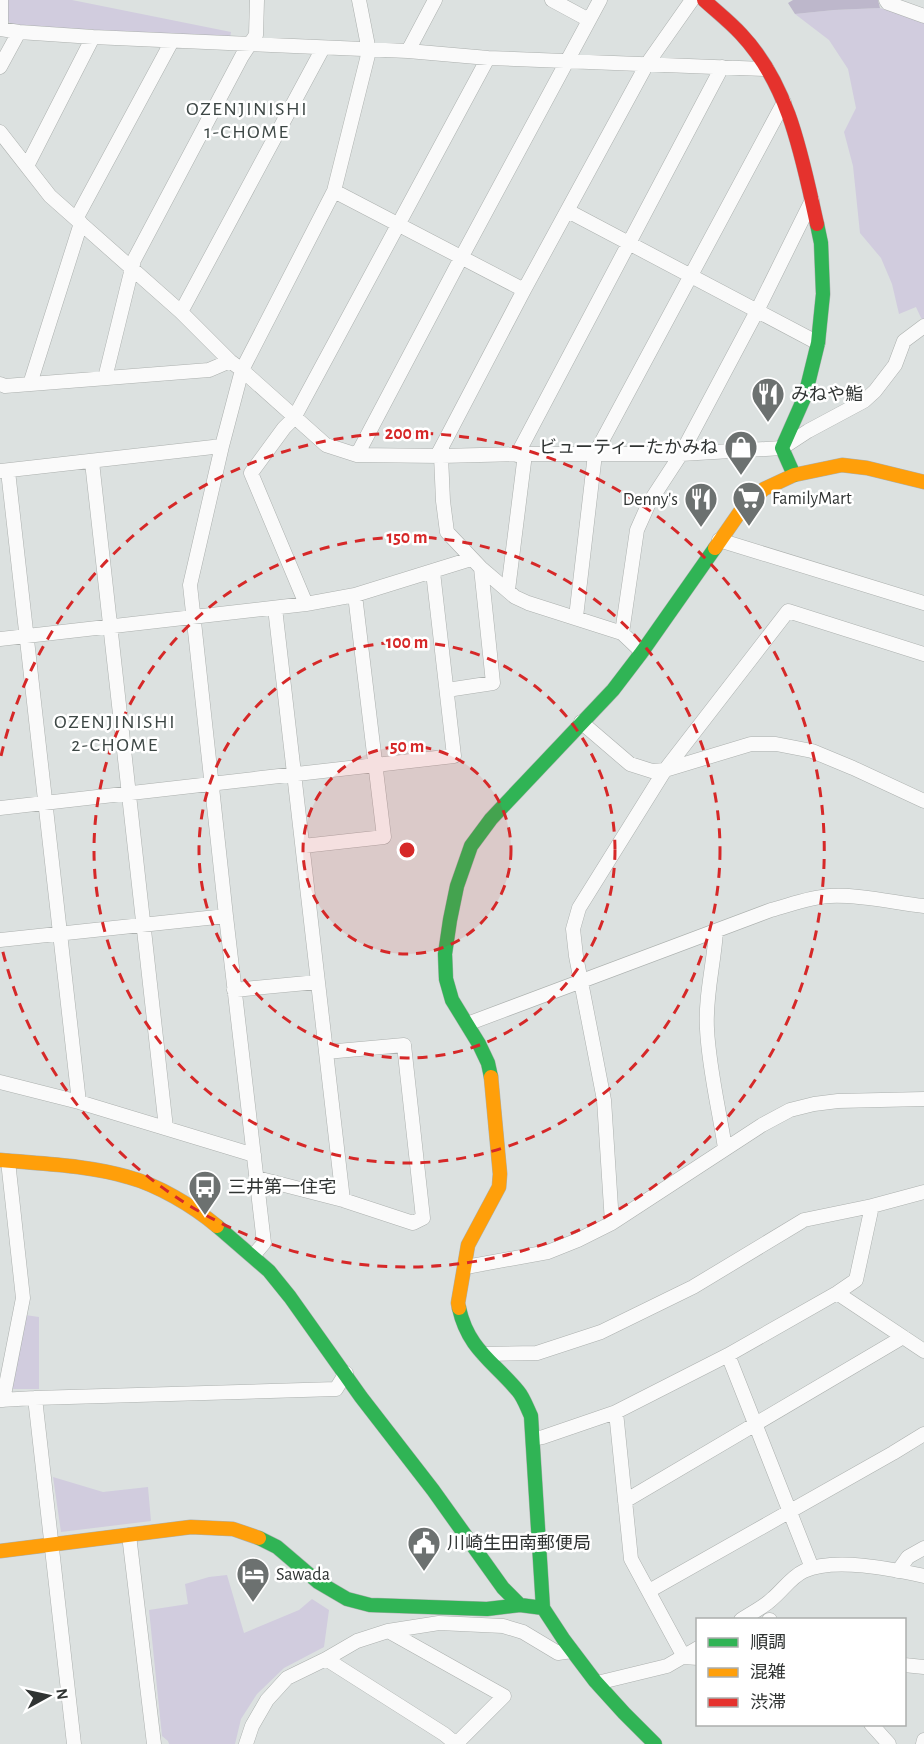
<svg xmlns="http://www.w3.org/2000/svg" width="924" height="1744" viewBox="0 0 924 1744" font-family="'Alegreya Sans','Noto Sans JP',sans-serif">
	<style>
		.green { fill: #d1ccde }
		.forest { fill: #bdb7cb }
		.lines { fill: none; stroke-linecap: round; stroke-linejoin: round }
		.street-casing { stroke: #acb0ae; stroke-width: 15 }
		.fast-casing { stroke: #acb0ae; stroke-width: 15 }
		.slow-casing { stroke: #acb0ae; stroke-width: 15 }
		.jam-casing { stroke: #acb0ae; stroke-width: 15 }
		.street { stroke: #fafafa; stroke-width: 14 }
		.fast { stroke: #30b455; stroke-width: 14 }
		.slow { stroke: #ff9f0a; stroke-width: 14 }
		.jam { stroke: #e5322d; stroke-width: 14 }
		.ring { fill: none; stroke: #d62828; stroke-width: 3; stroke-dasharray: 10 8 }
		.labels { text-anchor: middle; stroke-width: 5; stroke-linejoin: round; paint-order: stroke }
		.poi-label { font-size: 18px; fill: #303433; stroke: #fff; text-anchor: start }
		.neighbourhood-label { font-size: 20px; letter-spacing: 1.5px; fill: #3d4745; stroke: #fff }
		.centre { fill: #d62828; stroke: #fff; stroke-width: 3 }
		.ring-label { font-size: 18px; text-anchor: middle; font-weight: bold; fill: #d62828; stroke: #fff; stroke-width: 5; stroke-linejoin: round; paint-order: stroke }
	</style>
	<rect width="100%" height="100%" fill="#dce1e0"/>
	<path class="green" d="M7 0H72L231 32 230 38 11 25 6 17Z
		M880 8 924 22V318L922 320 916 307 899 314 892 284 881 258 860 233 853 166 844 132 856 108 848 69 829 40 795 14 834 10Z
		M25 1315 39 1317V1389H12Z
		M53 1477 103 1492 148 1487 151 1521 61 1532Z
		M227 1575 244 1633 299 1610 312 1599 329 1610 324 1647 284 1668 257 1694 241 1719 235 1744H169L168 1741 162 1736 149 1610 188 1604 185 1584 209 1577Z"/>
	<path class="forest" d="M793 0H878L880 8 834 10 795 14 788 3Z"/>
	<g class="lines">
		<defs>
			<path id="street" d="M552 0 589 20
				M886 0 888 3 924 16
				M0 29 19 32 93 37 408 51 488 58 767 69
				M1 29V0
				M408 51 435 0
				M0 67 19 32
				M0 132 50 196 181 312 230 361 242 370 326 445 357 455 441 456 525 454H681L782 448 808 431 864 401 875 391 895 365 904 341 924 326
				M27 166 93 37
				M334 191 524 290
				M568 211 818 343
				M76 219 172 41
				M181 312 323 48
				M105 378 134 260 242 56 256 35 257 0
				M0 384 5 386 209 370 230 361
				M30 384 81 223
				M357 455 461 258 600 0
				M517 455 722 67
				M437 456 524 290 647 64 692 0
				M441 456 443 501 447 532 481 568 515 597 528 603 622 633 642 652
				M92 462 166 1128
				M1 471 222 446
				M8 471 79 1102
				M719 540 924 603
				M508 590 525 454
				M306 604 251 473 284 428 294 418 488 58
				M275 608 343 1200
				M576 617 595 454 784 102
				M622 633 637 530 649 503 681 454 757 311 812 200
				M0 639 306 604 355 595 471 559
				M447 690 493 683 481 568
				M581 722 630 764 652 771 665 770 751 744H776L812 751 853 768 924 801
				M0 808 454 756 433 572
				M303 846 384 837 355 595
				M716 931C714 964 705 996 707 1029 709 1069 719 1109 725 1148
				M0 940 226 916
				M234 990 317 982
				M467 1024 771 910C790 905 810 897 830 896 858 894 896 903 924 906
				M0 1082 79 1102 254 1155
				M257 1178 343 1200 413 1223 423 1218 404 1045 326 1052
				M612 1223 604 1100 576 956 573 929 579 908 665 770 788 611 924 654
				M253 1256 264 1243 226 916 190 585 222 446 242 370 334 191 369 51 359 0
				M466 1267 548 1252 578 1240 612 1223 762 1125 790 1110 814 1104 838 1101 924 1099
				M837 1293 924 1351
				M483 1354 537 1353 601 1332 693 1287 804 1220 872 1206 924 1192
				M728 1355 812 1568
				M35 1398 74 1744
				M0 1400 35 1398 336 1389 346 1373
				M3 1400 23 1298 8 1161
				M616 1412 631 1559 684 1657 698 1658
				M533 1439 543 1437 616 1412 728 1355 837 1293 856 1280 872 1206
				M625 1501 903 1337
				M129 1535 154 1744
				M898 1571 908 1557 924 1548
				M649 1591 893 1453 924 1434
				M741 1620C751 1613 764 1607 772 1599 783 1590 791 1577 804 1571 834 1557 892 1569 924 1576
				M769 1620H770
				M326 1659 444 1734 456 1744 504 1696 388 1631
				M904 1665 924 1667
				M597 1683 667 1666 698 1648
				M871 1724 889 1744
				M246 1744 252 1726 267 1700 287 1678 326 1659 357 1641 388 1631 439 1623 503 1626 523 1632 558 1653 572 1651
				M923 1744 924 1740"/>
			<path id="fast" d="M794 475 782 448 805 396 818 343 823 294 821 243 817 224
				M491 1077 488 1063 479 1044 452 1000 446 979 445 954 450 920 457 886 471 846 491 819 613 690 642 652 715 548
				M217 1226 269 1271 290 1297 361 1397 433 1490 503 1588 520 1605 543 1608
				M459 1308C468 1349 493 1361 518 1391 524 1398 527 1408 531 1416L543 1608 564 1640 595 1681 624 1713 655 1744
				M259 1538 277 1547 318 1582 347 1599 370 1605 487 1609 520 1605"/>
			<path id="slow" d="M715 548 742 509 764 489 794 475 842 465 867 468 924 482
				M0 1160C43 1164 87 1165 128 1177 158 1185 193 1206 217 1226
				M459 1308 458 1303 468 1245 499 1187 500 1174 491 1077
				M0 1551 191 1527 233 1529 259 1538"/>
			<path id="jam" d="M704 0C716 11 730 22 741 34 790 86 802 158 817 224"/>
		</defs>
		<use href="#street" class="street-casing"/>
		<use href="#fast" class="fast-casing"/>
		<use href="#slow" class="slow-casing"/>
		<use href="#jam" class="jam-casing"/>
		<use href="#street" class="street"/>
		<use href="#fast" class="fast"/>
		<use href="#slow" class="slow"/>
		<use href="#jam" class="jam"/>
	</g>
	<circle cx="407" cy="850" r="104" fill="#d62828" fill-opacity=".12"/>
	<g class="ring">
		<circle cx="407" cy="850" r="104"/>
		<circle cx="407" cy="850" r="208"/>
		<circle cx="407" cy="850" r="313"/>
		<path d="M1 756A417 417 0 1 1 1 944"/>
	</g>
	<defs>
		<symbol id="restaurant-pin" viewBox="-11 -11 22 30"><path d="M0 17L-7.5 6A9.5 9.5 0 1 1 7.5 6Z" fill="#6c7170" stroke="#fff"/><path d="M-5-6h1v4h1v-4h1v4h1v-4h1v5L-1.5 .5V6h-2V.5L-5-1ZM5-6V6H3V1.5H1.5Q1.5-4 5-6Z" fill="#fff"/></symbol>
		<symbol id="shop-pin" viewBox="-11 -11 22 30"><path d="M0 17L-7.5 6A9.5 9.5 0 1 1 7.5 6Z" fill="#6c7170" stroke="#fff"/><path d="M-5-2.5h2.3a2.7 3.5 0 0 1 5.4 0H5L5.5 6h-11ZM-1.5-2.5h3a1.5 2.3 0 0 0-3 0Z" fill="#fff"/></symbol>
		<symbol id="supermarket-pin" viewBox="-11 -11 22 30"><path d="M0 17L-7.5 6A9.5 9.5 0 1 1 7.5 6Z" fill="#6c7170" stroke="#fff"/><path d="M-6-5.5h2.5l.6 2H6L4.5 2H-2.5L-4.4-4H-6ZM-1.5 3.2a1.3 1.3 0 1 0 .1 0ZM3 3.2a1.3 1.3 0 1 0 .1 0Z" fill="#fff"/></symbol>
		<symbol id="bus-pin" viewBox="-11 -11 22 30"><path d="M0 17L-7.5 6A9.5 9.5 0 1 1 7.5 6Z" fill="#6c7170" stroke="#fff"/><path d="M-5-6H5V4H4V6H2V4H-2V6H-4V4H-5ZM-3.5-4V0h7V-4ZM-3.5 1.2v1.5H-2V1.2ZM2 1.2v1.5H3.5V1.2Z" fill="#fff"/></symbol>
		<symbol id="civic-pin" viewBox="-11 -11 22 30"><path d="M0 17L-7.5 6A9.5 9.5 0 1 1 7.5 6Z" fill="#6c7170" stroke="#fff"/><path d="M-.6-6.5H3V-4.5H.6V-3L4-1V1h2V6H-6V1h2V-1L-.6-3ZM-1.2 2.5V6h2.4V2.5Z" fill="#fff"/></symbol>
		<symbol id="hotel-pin" viewBox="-11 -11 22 30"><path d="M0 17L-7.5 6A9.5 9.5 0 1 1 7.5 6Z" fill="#6c7170" stroke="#fff"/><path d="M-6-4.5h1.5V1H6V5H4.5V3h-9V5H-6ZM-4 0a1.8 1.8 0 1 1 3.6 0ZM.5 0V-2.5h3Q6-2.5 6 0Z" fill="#fff"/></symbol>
	</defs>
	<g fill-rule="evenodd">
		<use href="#restaurant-pin" x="749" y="375" width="38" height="52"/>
		<use href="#shop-pin" x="722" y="428" width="38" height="52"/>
		<use href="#supermarket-pin" x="730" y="479" width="38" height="52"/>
		<use href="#restaurant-pin" x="682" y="480" width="38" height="52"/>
		<use href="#bus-pin" x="186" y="1168" width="38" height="52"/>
		<use href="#civic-pin" x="405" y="1524" width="38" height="52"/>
		<use href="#hotel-pin" x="234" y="1555" width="38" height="52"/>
	</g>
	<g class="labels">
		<g class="poi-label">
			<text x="791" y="400">みねや鮨</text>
			<text x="718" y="453" text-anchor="end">ビューティーたかみね</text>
			<text x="772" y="504">FamilyMart</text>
			<text x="678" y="505" text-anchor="end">Denny's</text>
			<text x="228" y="1193">三井第一住宅</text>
			<text x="447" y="1549">川崎生田南郵便局</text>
			<text x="276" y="1580">Sawada</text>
		</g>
		<g class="neighbourhood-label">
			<text x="247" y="115">OZENJINISHI<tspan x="247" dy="23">1-CHOME</tspan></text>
			<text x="115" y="728">OZENJINISHI<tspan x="115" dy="23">2-CHOME</tspan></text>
		</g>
	</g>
	<circle cx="407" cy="850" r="9" class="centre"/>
	<g class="ring-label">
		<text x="407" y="439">200 m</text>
		<text x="407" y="543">150 m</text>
		<text x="407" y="648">100 m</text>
		<text x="407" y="752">50 m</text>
	</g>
	<rect x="696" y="1618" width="210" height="108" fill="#ffffff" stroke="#acaead" stroke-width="1.5"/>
	<rect x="708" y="1638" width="30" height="9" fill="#30b455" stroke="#acaead" stroke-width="1.5"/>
	<text x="750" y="1648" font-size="18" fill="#303433">順調</text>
	<rect x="708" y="1668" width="30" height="9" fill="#ff9f0a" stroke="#acaead" stroke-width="1.5"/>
	<text x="750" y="1678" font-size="18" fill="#303433">混雑</text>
	<rect x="708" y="1698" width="30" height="9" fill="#e5322d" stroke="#acaead" stroke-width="1.5"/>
	<text x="750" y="1708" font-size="18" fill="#303433">渋滞</text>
	<g transform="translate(48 1696) rotate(82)" stroke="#ffffff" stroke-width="4.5" paint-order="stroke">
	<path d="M0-4.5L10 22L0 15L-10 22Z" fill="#303433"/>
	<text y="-9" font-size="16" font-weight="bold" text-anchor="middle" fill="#303433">N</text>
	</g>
</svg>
